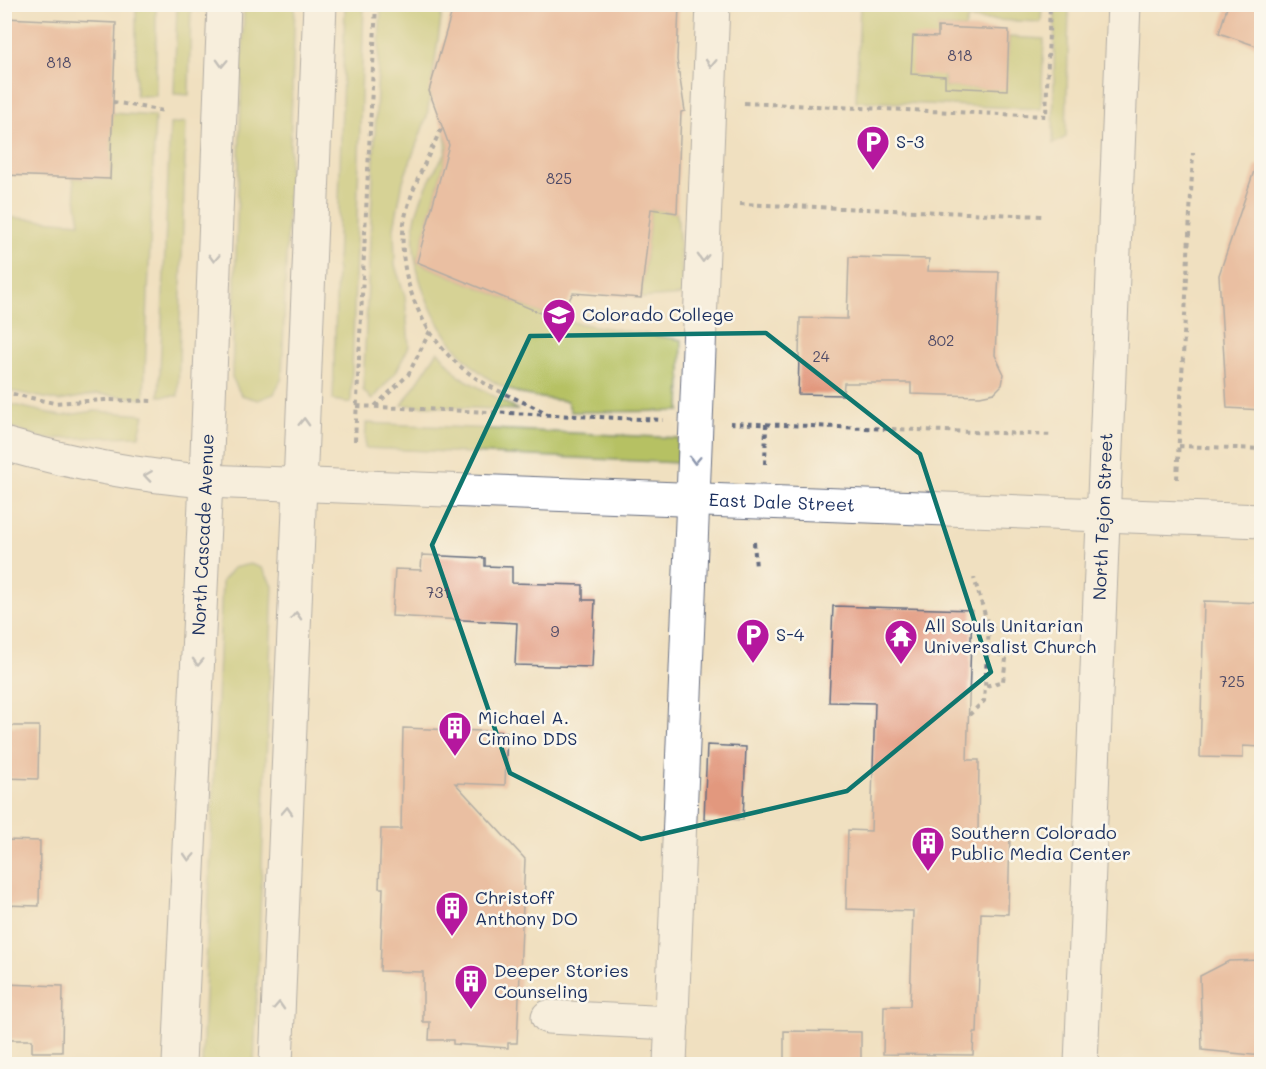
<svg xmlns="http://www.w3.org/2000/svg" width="1266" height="1069" viewBox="0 0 1266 1069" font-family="Mali,sans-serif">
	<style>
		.green { fill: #b6c163; stroke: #687860; stroke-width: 1.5 }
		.building { fill: #e2987e }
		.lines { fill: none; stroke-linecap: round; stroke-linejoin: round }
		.minor-casing { stroke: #666d80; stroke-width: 35 }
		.major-casing { stroke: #666d80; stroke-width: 35 }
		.path { stroke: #666d80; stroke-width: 4; stroke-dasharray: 4.5 4.5; stroke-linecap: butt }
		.minor { stroke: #fff; stroke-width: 33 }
		.major { stroke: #fff; stroke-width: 33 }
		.oneway { stroke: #8d97ae }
		.marked { fill: none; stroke: #0f766e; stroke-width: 4.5; stroke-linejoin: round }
		.labels { text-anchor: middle; stroke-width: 5; stroke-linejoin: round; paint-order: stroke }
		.number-label { font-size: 15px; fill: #4d4966 }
		.poi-label { font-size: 18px; fill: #1b2f5e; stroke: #fbf7ec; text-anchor: start }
		.street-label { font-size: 18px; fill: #1b2f5e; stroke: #fbf7ec }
	</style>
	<rect width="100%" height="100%" fill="#fbf7ec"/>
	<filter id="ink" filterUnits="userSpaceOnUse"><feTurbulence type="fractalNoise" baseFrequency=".0167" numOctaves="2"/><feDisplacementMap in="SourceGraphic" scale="12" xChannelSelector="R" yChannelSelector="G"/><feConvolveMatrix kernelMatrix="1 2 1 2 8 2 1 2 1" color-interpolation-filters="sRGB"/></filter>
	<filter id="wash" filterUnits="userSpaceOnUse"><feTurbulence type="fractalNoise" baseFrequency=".008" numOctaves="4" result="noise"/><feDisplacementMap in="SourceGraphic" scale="24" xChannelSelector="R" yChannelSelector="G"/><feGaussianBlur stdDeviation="1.35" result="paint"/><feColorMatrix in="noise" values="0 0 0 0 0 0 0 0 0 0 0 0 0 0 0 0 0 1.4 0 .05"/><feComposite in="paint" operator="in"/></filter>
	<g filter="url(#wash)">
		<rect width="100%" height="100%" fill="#f0e0c0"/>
		<path class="green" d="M345 4 364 5 351 403 333 400Z
			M136 5H156V96H136Z
			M177 5H191L189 95 174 94Z
			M244 5H295L282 378 274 394 258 400 241 395 232 377Z
			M381 5H443L427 116 403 181 394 228 395 265 405 296 409 346 396 372 372 400 363 390Z
			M860 5H1042L1041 22 968 19 965 28 938 27 945 87 1006 89 1009 37 1044 39 1041 109 856 101Z
			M1055 5H1069L1066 137 1053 144Z
			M112 113 155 116 144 399 98 394 59 401 5 390 4 217 80 223 73 178 110 179Z
			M186 122 178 396H159L170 124Z
			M444 131 449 145 417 262 558 320 682 340 680 411 571 412 567 401C545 399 521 396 501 386 448 359 405 280 415 220 418 203 427 185 435 170 438 164 445 156 446 150 447 144 445 137 444 131Z
			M651 209 677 213 684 295 641 298Z
			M438 351 459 376 518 410 402 405Z
			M5 403 61 416 95 411 144 415 139 436 45 439 5 425Z
			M366 423 678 438V463L365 448Z
			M250 564 262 568 273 586 254 1064H202L222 581 233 568Z"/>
		<g id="blocks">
			<path class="building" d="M454 4H679L677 60 685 111 681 112 677 213 651 209 641 298 573 293 558 320 417 262 449 145 429 91Z
				M1228 4H1262V48L1219 33Z
				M4 18 116 23 110 179 4 175Z
				M938 27 1009 30 1007 90 945 87V76L911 74 913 36 938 37Z
				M1256 165 1262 166V410L1227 408 1219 275Z
				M849 257 929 259 928 271 999 272 995 355 1004 374 1002 385 994 393 980 396 911 394V383H844L843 395 798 394 800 318 847 319Z
				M422 555 485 558V566L512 567V583L583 585V600H595L592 667 515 665 517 623 392 616 395 569 421 570Z
				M1204 601 1262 603V747L1243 746V758L1200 757Z
				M833 606 972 610 967 760H979L978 834 1010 835 1008 914 981 913 977 1033H974L973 1055 883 1054 884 1006H910L913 911 846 909 848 830 871 831 875 703 829 702Z
				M4 726H39L38 779 4 778Z
				M403 728 507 732 505 785 455 783 525 859 517 1043H508V1048L453 1044V1040H429L430 1022H423V972L380 971 383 888H379L381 829H401Z
				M707 745 746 747 743 820 704 819Z
				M4 840 40 841 39 906 4 905Z
				M1262 960V1056L1202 1050 1200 976 1229 961Z
				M4 984 63 986 62 1052H32V1040H4Z
				M784 1031 861 1032V1065H784Z"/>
		</g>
	</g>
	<g filter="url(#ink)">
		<use href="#blocks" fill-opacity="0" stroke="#666d80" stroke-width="1.5"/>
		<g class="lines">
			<defs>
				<g id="minor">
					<path id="s1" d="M4 444C71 463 137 476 206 481L1262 521"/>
					<path d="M548 1017 672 1023"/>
					<path d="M670 1064 713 4"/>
					<path id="s2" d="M1081 1064 1124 4"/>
				</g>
				<g id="major">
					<path id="s3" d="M179 1064 206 481 224 4"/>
					<path d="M276 1064 320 4"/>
				</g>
			</defs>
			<use href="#minor" class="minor-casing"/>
			<use href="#major" class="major-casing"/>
			<path class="path" d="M113 102 164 111
				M744 103 1046 116 1050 4
				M441 129C428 157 414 183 406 213 393 267 419 332 460 366 486 389 518 398 548 414
				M740 204 1042 216
				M4 392 54 403 105 400 153 401
				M357 406 663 420
				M375 406 408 375 430 331
				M730 423 1053 435
				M355 441 376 4
				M1179 446 1262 449
				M765 464 766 424
				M1177 479 1193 153
				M754 542 756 568
				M972 628 1028 629
				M986 686 1003 681 1006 659 988 646
				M969 715 984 701 989 628 974 578"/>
			<use href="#minor" class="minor"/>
			<use href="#major" class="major"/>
		</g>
		<defs><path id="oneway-chevron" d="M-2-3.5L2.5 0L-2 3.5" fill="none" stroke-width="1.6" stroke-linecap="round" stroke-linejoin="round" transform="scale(1.5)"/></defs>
		<g class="oneway">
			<use href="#oneway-chevron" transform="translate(222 63) rotate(92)"/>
			<use href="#oneway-chevron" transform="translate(711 63) rotate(92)"/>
			<use href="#oneway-chevron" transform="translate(214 258) rotate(92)"/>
			<use href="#oneway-chevron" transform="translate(703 258) rotate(92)"/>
			<use href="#oneway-chevron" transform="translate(304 422) rotate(-88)"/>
			<use href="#oneway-chevron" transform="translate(695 460) rotate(92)"/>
			<use href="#oneway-chevron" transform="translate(148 476) rotate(-172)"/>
			<use href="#oneway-chevron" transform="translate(296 616) rotate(-87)"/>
			<use href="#oneway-chevron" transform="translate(198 662) rotate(93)"/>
			<use href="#oneway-chevron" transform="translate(287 811) rotate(-87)"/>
			<use href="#oneway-chevron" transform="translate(189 857) rotate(93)"/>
			<use href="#oneway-chevron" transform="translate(279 1006) rotate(-87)"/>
		</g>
	</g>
	<path d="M0 0H1266V1069H0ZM766 333 920 454 991 672 847 791 641 839 510 773 432 545 530 336Z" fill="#f0e0c0" fill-opacity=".55" fill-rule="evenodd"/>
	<path class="marked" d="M766 333 920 454 991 672 847 791 641 839 510 773 432 545 530 336Z"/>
	<defs>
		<symbol id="parking-pin" viewBox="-11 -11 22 30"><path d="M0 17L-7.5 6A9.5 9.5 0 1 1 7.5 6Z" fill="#b5179e" stroke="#fbf7ec"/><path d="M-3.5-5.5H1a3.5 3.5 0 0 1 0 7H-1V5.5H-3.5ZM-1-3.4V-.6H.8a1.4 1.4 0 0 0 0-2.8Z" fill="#fff"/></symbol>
		<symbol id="university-pin" viewBox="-11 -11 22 30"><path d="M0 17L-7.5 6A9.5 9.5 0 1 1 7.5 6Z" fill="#b5179e" stroke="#fbf7ec"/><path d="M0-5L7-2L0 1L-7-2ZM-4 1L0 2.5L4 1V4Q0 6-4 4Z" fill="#fff"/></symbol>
		<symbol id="temple-pin" viewBox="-11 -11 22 30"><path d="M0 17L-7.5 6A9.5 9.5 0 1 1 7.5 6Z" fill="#b5179e" stroke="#fbf7ec"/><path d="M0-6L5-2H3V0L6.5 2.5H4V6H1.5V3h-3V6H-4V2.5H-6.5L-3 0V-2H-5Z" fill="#fff"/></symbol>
		<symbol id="building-pin" viewBox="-11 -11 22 30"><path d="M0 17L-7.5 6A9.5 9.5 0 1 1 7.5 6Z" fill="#b5179e" stroke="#fbf7ec"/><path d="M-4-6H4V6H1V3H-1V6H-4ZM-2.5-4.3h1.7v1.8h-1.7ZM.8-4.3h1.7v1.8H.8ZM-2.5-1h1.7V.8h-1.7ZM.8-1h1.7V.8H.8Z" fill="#fff"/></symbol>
	</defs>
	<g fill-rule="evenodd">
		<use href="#parking-pin" x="854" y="123" width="38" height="52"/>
		<use href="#university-pin" x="540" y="296" width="38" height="52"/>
		<use href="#parking-pin" x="734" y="616" width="38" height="52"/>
		<use href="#temple-pin" x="882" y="617" width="38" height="52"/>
		<use href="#building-pin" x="436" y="709" width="38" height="52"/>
		<use href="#building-pin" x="909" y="824" width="38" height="52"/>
		<use href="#building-pin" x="433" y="889" width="38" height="52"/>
		<use href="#building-pin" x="452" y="962" width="38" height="52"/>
	</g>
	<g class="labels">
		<g class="number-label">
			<text x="960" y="61">818</text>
			<text x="59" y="68">818</text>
			<text x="559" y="184">825</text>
			<text x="941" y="346">802</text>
			<text x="821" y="362">24</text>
			<text x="438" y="598">731</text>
			<text x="555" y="637">9</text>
			<text x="1232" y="687">725</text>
		</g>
		<g class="poi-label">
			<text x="896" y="148">S-3</text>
			<text x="582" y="321">Colorado College</text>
			<text x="924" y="632">All Souls Unitarian<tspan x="924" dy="21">Universalist Church</tspan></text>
			<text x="776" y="641">S-4</text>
			<text x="478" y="724">Michael A.<tspan x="478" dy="21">Cimino DDS</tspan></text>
			<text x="951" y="839">Southern Colorado<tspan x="951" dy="21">Public Media Center</tspan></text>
			<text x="475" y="904">Christoff<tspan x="475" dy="21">Anthony DO</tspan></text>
			<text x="494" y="977">Deeper Stories<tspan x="494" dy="21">Counseling</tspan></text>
		</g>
		<g class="street-label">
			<text dy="6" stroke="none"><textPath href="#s1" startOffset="782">East Dale Street</textPath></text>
			<text dy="6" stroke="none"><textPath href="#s2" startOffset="548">North Tejon Street</textPath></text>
			<text dy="6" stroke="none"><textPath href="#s3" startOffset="530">North Cascade Avenue</textPath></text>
		</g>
	</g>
	<rect width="1266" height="1069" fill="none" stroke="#fbf7ec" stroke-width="24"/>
</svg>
